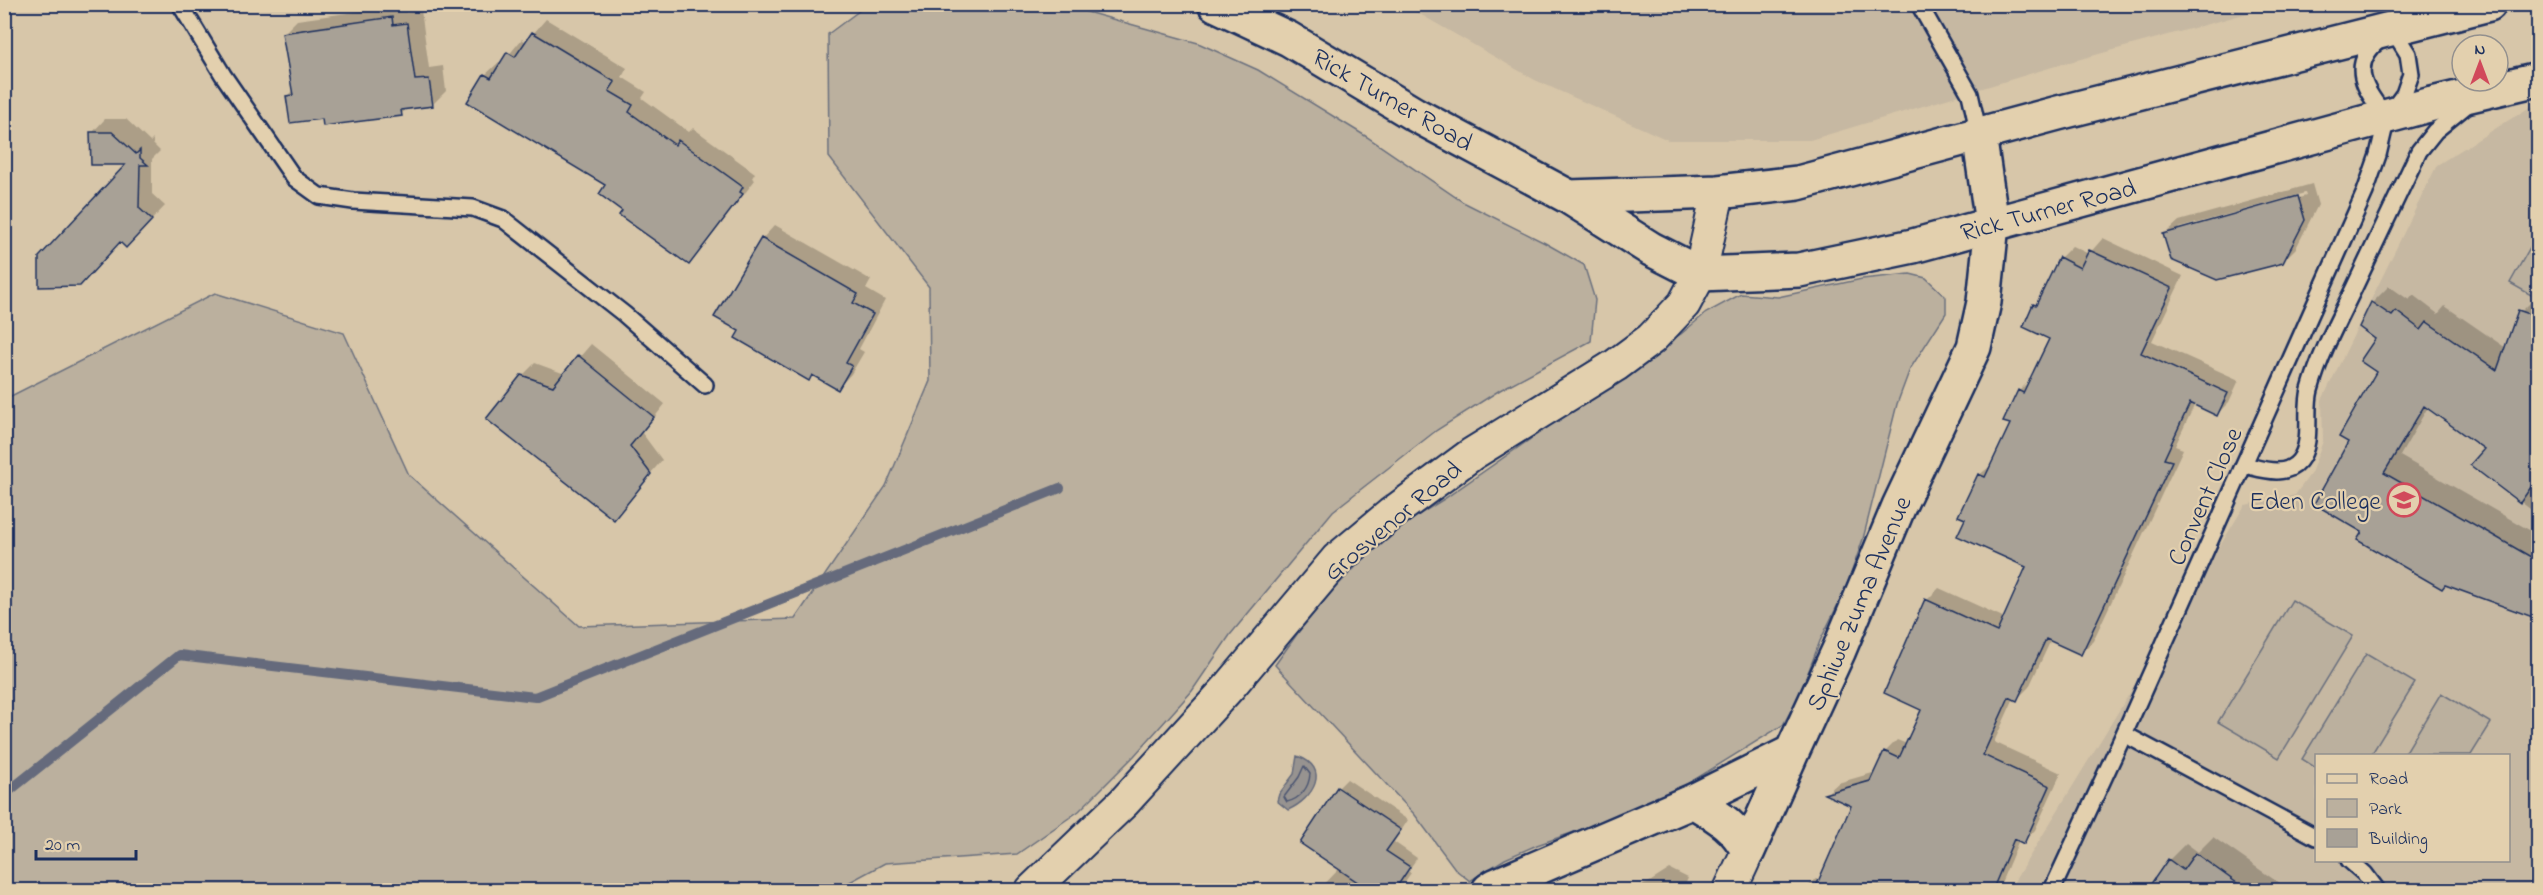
<svg xmlns="http://www.w3.org/2000/svg" width="2543" height="895" viewBox="0 0 2543 895" font-family="'Indie Flower',sans-serif">
	<style>
		.built { fill: #c6b8a2; fill-rule: evenodd }
		.green { fill: #bbb09e; stroke: #6b707e; stroke-width: 1.5 }
		.water { fill: #979390; stroke: #656b7c; stroke-width: 1.5 }
		.shadow { fill: #0003; fill-rule: evenodd }
		.lines { fill: none; stroke-linecap: round; stroke-linejoin: round }
		.shore { stroke: #4d5772; stroke-width: 1.5 }
		.stream { stroke: #656b7c; stroke-width: 10 }
		.building { fill: #a8a196; stroke: #1b2f5e; stroke-width: 1.5 }
		.service-casing { stroke: #1b2f5e; stroke-width: 20 }
		.minor-casing { stroke: #1b2f5e; stroke-width: 36 }
		.tertiary-casing { stroke: #1b2f5e; stroke-width: 38 }
		.secondary-casing { stroke: #1b2f5e; stroke-width: 38 }
		.service { stroke: #e3d0ae; stroke-width: 15 }
		.minor { stroke: #e3d0ae; stroke-width: 32 }
		.tertiary { stroke: #e3d0ae; stroke-width: 33 }
		.secondary { stroke: #e3d0ae; stroke-width: 33 }
		.labels { text-anchor: middle; stroke-width: 4.5; stroke-linejoin: round; paint-order: stroke }
		.street-label { font-size: 26px; fill: #1b2f5e; stroke: #e3d0ae }
		.poi-label { font-size: 26px; fill: #1b2f5e; stroke: #e3d0ae; text-anchor: end }
	</style>
	<rect width="100%" height="100%" fill="#d7c6a9"/>
	<filter id="ink" filterUnits="userSpaceOnUse"><feTurbulence type="fractalNoise" baseFrequency=".0167" numOctaves="2"/><feDisplacementMap in="SourceGraphic" scale="12" xChannelSelector="R" yChannelSelector="G"/><feConvolveMatrix kernelMatrix="1 2 1 2 8 2 1 2 1" color-interpolation-filters="sRGB"/></filter>
	<g filter="url(#ink)">
		<path class="built" d="M1404 5H2277L2059 65 1810 140H1668L1535 80Z
			M2538 106V890H2009L2245 505 2295 495 2311 473 2323 441 2322 400 2437 165 2530 107ZM2316 756H2508V860H2316Z"/>
		<path class="green" d="M867 5H1062L1198 43 1258 70 1367 137 1463 202 1545 243 1584 265 1595 300 1591 341 1500 390 1437 430 1333 511 1230 635 1192 691 1134 756 1079 811 1017 854 885 863 835 890H5V399L215 293 344 333 409 475 579 626 795 619 886 486 930 381 929 287 829 157 828 34Z
			M2538 233V299L2510 283Z
			M1910 274 1926 278 1946 297V313L1910 369 1897 404 1863 539 1846 588 1820 641 1800 694 1783 725 1673 793 1626 814 1537 845 1505 859 1470 881 1456 870 1415 815 1275 665 1300 630 1335 588 1388 534 1444 499 1575 408 1643 357 1681 334 1706 313 1741 294 1778 297 1862 279Z
			M2292 600 2353 636 2279 758 2218 722Z
			M2366 654 2415 683 2371 755 2316 756V768L2302 759Z
			M2441 693 2491 723 2471 755H2404Z"/>
		<path class="water" d="M1297 756C1332 768 1313 799 1288 810L1277 801 1279 794 1294 774Z"/>
		<path class="shadow" d="M1605 4H1652L1649 8 1605 7Z
			M405 5 406 13 421 10 429 68 443 66 446 91 432 105 408 108 401 114 324 117 287 96 293 90 284 33 297 20Z
			M546 19 627 68 622 77 646 92 642 98 689 132 693 128 755 173 752 178 755 180 702 249 689 263 625 211 607 185 485 75 499 62 502 63 522 39 526 42Z
			M4 113 11 146 12 175 4 222Z
			M105 119H126L150 142 153 139V144L160 151 152 159V194L165 206 140 232 129 164 92 133Z
			M2312 184 2318 205 2296 248 2282 262 2165 234 2179 221ZM2305 193 2306 196 2179 231V228Z
			M775 225 871 280 866 289 885 300 859 349 864 352 851 374 838 388 814 374 809 379 741 330 762 239Z
			M2103 238 2183 276 2152 341 2239 380 2229 402 2217 414 2195 404 2175 446 2183 449 2093 641 2081 653 2051 640 2029 687 2017 699 2014 698 1994 742 2061 773 2035 830 2023 842 2019 840 1998 890H1804L1816 879 1820 881 1853 806 1826 794 1838 783 1876 772 1885 752 1897 740 1907 744 1923 709 1886 692 1927 600 1939 588 2005 618 2028 567 1967 518 1979 475 1993 464 2012 424 2019 391 2031 379 2051 338 2035 305 2041 299 2060 258 2072 246 2089 254Z
			M2389 286 2409 300 2413 295 2438 314 2445 306 2506 348 2517 316 2534 299 2538 303V515L2472 465 2486 449 2428 407 2400 456 2538 535V617L2446 583 2364 531 2350 442 2378 372 2377 338 2361 327 2372 303Z
			M591 344 665 404 642 433 662 460 613 518 522 376 535 363 565 374Z
			M1347 779 1408 820 1394 842 1417 858 1408 871 1411 873 1399 890H1319L1340 868 1338 788Z
			M2213 837 2289 890H2161L2169 860 2186 843 2198 852Z
			M1670 869 1688 878 1683 890H1630L1648 883Z"/>
		<g class="lines">
			<path class="shore" d="M1304 766 1310 774C1309 788 1300 799 1287 802L1284 797 1299 777Z"/>
			<path class="stream" d="M4 795 179 655 535 697 1060 488"/>
		</g>
		<path class="building" d="M392 17 393 25 407 23 415 80 429 79 433 106 401 110 402 116 323 126 322 119 290 123 286 96 293 95 282 33Z
			M532 32 615 82 609 91 633 105 629 112 675 145 678 140 743 187 740 192 743 194 689 265 619 215 622 211 599 194 605 185 467 102 484 74 491 78 507 52 515 57Z
			M90 132H112L136 154 140 150V158L148 165H140L139 208 152 220 126 248 120 242 80 286 39 287V257L125 165H91Z
			M2298 196 2305 220 2283 263 2217 280 2171 260 2163 234Z
			M761 238 858 294 853 303 873 314 846 363 852 366 838 390 812 375 809 381 735 338 739 331 714 317Z
			M2089 250 2172 288 2141 353 2228 393 2217 416 2190 403 2164 459 2172 461 2081 655 2046 639 2017 701 2009 697 1983 755 2050 786 2024 844 2014 839 1992 891H1814L1851 806 1824 794 1870 781 1884 751 1899 758 1921 710 1884 693 1925 599 1997 632 2026 567 1957 536 1965 519 1958 516 1978 474 1985 477 2010 424 2003 422 2018 390 2023 393 2049 339 2023 327 2033 304 2036 305 2059 257 2080 268Z
			M2371 302 2392 316 2396 311 2421 330 2427 322 2497 370 2518 310 2538 317V477L2520 503 2470 465 2484 449 2424 406 2384 473 2538 561V619L2445 585 2442 589 2357 540 2362 532 2314 504 2348 442 2339 437 2376 372 2360 361 2375 339 2359 327Z
			M578 355 654 417 630 446 651 474 614 520 486 419 521 375 553 386Z
			M1337 787 1401 830 1386 851 1410 867 1394 891H1371L1300 843Z
			M2195 853 2248 891H2146L2168 859 2183 870Z"/>
		<g class="lines">
			<defs>
				<path id="service" d="M180 4 223 75 294 178 319 196 353 201 473 208 503 219 624 314 705 385
					M1919 4 1970 94 1979 134
					M2393 30 2400 4
					M2381 39C2347 64 2365 92 2387 117
					M2244 465C2262 469 2285 478 2299 461 2314 442 2304 412 2310 390 2320 354 2338 321 2354 288 2375 243 2397 197 2419 151L2435 131 2468 104
					M2124 734 2316 837
					M2349 860 2365 874 2377 890
					M2052 890 2124 734 2365 192 2378 155 2387 117 2404 94 2411 74 2408 54 2393 30"/>
				<path id="minor" d="M1032 890 1124 802 1230 686 1337 559 1391 514 1472 454 1616 365 1651 339 1684 304 1700 274 1718 192
					M1730 890 1748 851"/>
				<path id="tertiary" d="M1693 801C1716 815 1736 826 1748 851
					M1748 851 1792 752
					M1489 890 1495 886 1693 801 1792 752 1839 650 1899 506 1974 347 1984 302 1992 224 1979 134"/>
				<path id="secondary" d="M1215 4 1289 39 1414 114 1569 197 1651 249 1700 274 1799 270 1913 246 2432 104 2538 79
					M1569 197 1718 192 1798 183 2058 113 2489 4"/>
			</defs>
			<use href="#service" class="service-casing"/>
			<use href="#minor" class="minor-casing"/>
			<use href="#tertiary" class="tertiary-casing"/>
			<use href="#secondary" class="secondary-casing"/>
			<use href="#service" class="service"/>
			<use href="#minor" class="minor"/>
			<use href="#tertiary" class="tertiary"/>
			<use href="#secondary" class="secondary"/>
		</g>
	</g>
	<defs>
		<symbol id="school-ring" viewBox="-11 -11 22 22"><circle r="9.5" fill="#e3d0ae" stroke="#d1495b" stroke-width="1.5"/><path d="M0-5L7-2L0 1L-7-2ZM-4 1L0 2.5L4 1V4Q0 6-4 4Z" fill="#d1495b"/></symbol>
	</defs>
	<g fill-rule="evenodd">
		<use href="#school-ring" x="2385" y="481" width="38" height="38"/>
	</g>
	<g class="labels">
		<g class="street-label">
			<text transform="translate(1393 99) rotate(30)" y="9">Rick Turner Road</text>
			<text transform="translate(2048 209) rotate(-15)" y="9">Rick Turner Road</text>
			<text transform="translate(2204 496) rotate(-66)" y="9">Convent Close</text>
			<text transform="translate(1392 520) rotate(-40)" y="9">Grosvenor Road</text>
			<text transform="translate(1858 603) rotate(-67)" y="9">Sphiwe Zuma Avenue</text>
		</g>
		<g class="poi-label">
			<text x="2381" y="509">Eden College</text>
		</g>
	</g>
	<rect width="2543" height="895" fill="none" stroke="#e3d0ae" stroke-width="24"/>
	<rect x="12" y="12" width="2519" height="871" fill="none" stroke="#1b2f5e" stroke-width="2" filter="url(#ink)"/>
	<rect x="2315" y="754" width="195" height="108" fill="#e3d0ae" stroke="#93908e" stroke-width="1.5"/>
	<rect x="2327" y="774" width="30" height="9" fill="#e3d0ae" stroke="#93908e" stroke-width="1.5"/>
	<text x="2369" y="784" font-size="18" fill="#1b2f5e">Road</text>
	<rect x="2327" y="799" width="30" height="18" fill="#bbb09e" stroke="#93908e" stroke-width="1.5"/>
	<text x="2369" y="814" font-size="18" fill="#1b2f5e">Park</text>
	<rect x="2327" y="829" width="30" height="18" fill="#a8a196" stroke="#93908e" stroke-width="1.5"/>
	<text x="2369" y="844" font-size="18" fill="#1b2f5e">Building</text>
	<g transform="translate(2480 63)"><circle r="28" fill="#e3d0ae" stroke="#93908e" stroke-width="1.5"/>
	<path d="M0-4.5L10 22L0 15L-10 22Z" fill="#d1495b"/>
	<text y="-9" font-size="16" font-weight="bold" text-anchor="middle" fill="#1b2f5e">N</text>
	</g>
	<path d="M36 850v9h100v-9" fill="none" stroke="#1b2f5e" stroke-width="3"/>
	<text x="45" y="850" font-size="18" fill="#1b2f5e" stroke="#e3d0ae" stroke-width="4.5" paint-order="stroke">20 m</text>
</svg>
